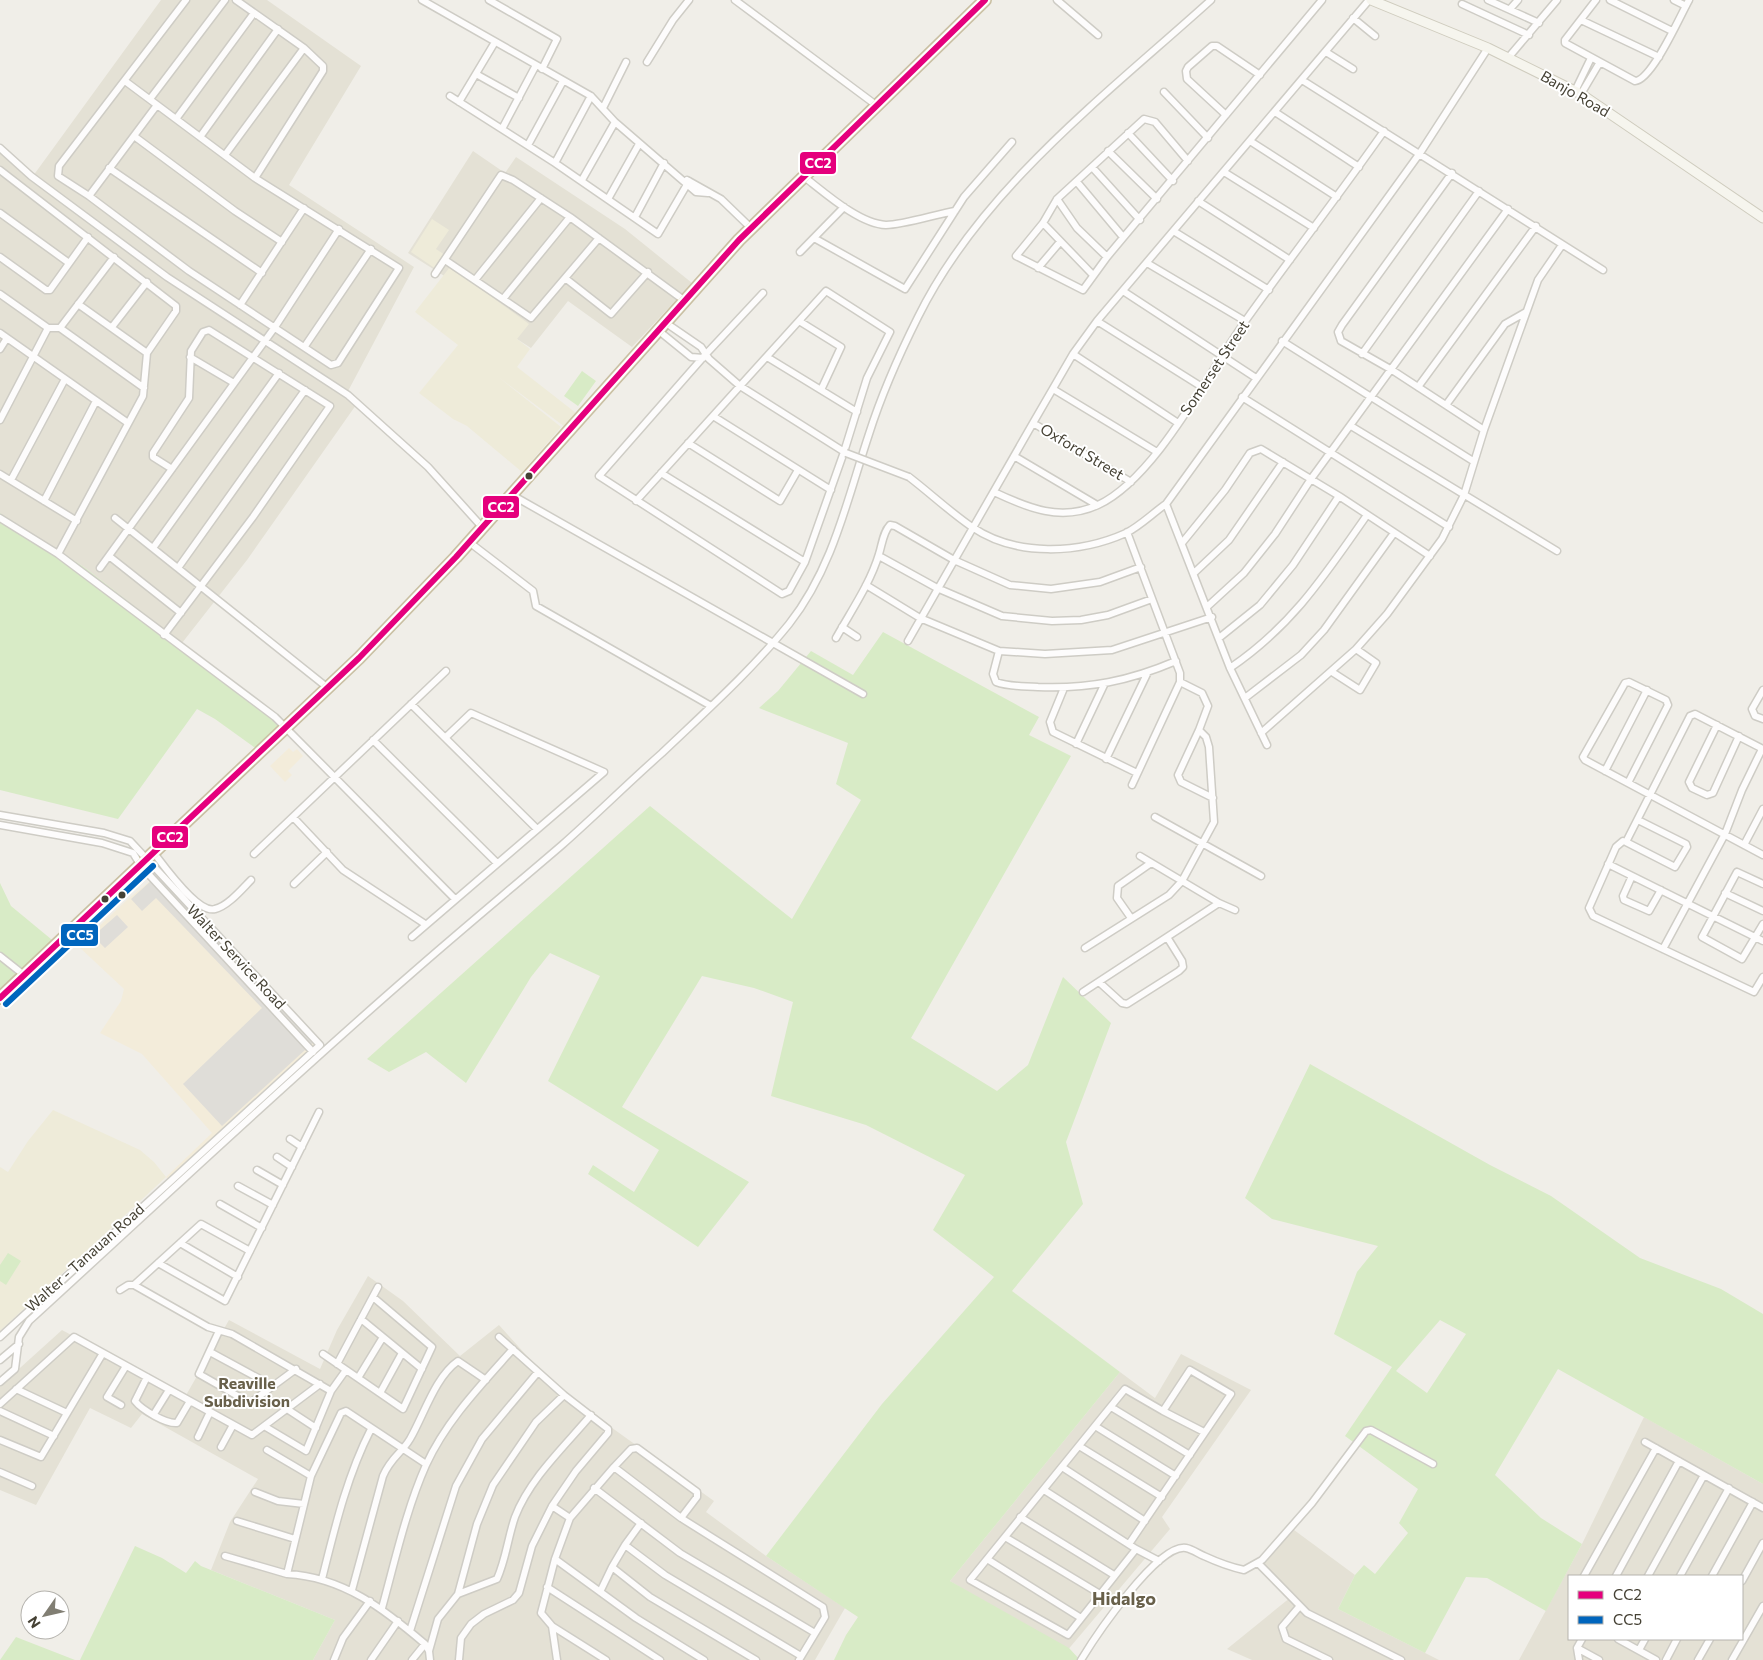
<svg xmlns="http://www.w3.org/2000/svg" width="1763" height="1660" viewBox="0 0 1763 1660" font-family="Commissioner,sans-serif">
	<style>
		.residential { fill: #e4e1d5; fill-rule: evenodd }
		.commercial { fill: #f3ecda }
		.education { fill: #eeebd9 }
		.green { fill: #d8ebc6; fill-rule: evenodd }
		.parking { fill: #dfddd8 }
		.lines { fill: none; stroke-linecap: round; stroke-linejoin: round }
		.street-casing { stroke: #ceccc5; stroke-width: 9 }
		.secondary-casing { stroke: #cfccbe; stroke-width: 11 }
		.highway-casing { stroke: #c9bfa2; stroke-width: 14 }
		.street { stroke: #fdfcfc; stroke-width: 6 }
		.secondary { stroke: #f6f5ee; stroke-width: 9 }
		.highway { stroke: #ece7d8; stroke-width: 11 }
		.street-bridge-casing { stroke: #ceccc5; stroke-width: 9; stroke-linecap: butt }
		.street-bridge { stroke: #fdfcfc; stroke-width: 6 }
		.bus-1-casing { stroke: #fff; stroke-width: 10 }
		.bus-2-casing { stroke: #fff; stroke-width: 10 }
		.bus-1 { stroke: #e5007d; stroke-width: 6 }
		.bus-2 { stroke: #0065bd; stroke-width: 6 }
		.bus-dot { fill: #454134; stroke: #fff; stroke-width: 2 }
		.labels { text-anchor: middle; stroke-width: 4; stroke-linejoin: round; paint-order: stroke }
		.street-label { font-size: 15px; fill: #454134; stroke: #fff }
		.neighbourhood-label { font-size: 16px; font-weight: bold; fill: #68604a; stroke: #fff }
		.quarter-label { font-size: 18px; font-weight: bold; fill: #68604a; stroke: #fff }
		.line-badge { stroke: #fff; stroke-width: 2 }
		.badge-label { font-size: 14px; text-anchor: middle; font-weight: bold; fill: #fff }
	</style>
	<rect width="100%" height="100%" fill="#f0eee8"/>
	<path class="residential" d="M161 0H267L361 66 289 185 414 267 347 393 199 299 33 176Z
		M0 150 29 176 208 308 356 405 247 560 182 643 84 567 0 513Z
		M473 151 505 173 516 157 625 229 692 283 632 347 568 301 531 348 517 339 449 279 408 253Z
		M368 1276 403 1301 460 1356 499 1325 555 1387 714 1501 706 1512 766 1556 845 1608 815 1660H313L335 1620 211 1570 230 1522 258 1479 142 1414 131 1428 90 1408 36 1505 0 1490V1386L62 1330 185 1397 229 1320 320 1369 337 1330Z
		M1181 1354 1251 1390 1162 1517 1170 1529 1066 1652 950 1581 1120 1372 1155 1398Z
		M1644 1417 1763 1484V1660H1519L1582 1544ZM1569 1576H1742V1639H1569Z
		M1290 1527 1355 1575 1338 1609 1439 1660H1252L1227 1649 1291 1597 1258 1563Z"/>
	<path class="commercial" d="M289 748 293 752 297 749 303 756 288 771 292 775 285 782 270 766Z
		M161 872 328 1051 175 1186 166 1177 212 1133 142 1054 100 1033 121 1001 124 989 78 946 127 900Z"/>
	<path class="education" d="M432 219 449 230 436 249 448 257 439 271 411 252Z
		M450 267 529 324 517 339 530 349 517 367 576 413 565 427 497 376 561 427 522 472 467 426 453 419 419 393 458 345 415 312Z
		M53 1110 140 1150 154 1162 166 1177 0 1331V1167L8 1172 28 1141Z"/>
	<path class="green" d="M582 371 596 381 578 406 564 396Z
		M0 513 84 567 222 674 286 729 261 752 215 719 197 709 118 819 0 790Z
		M883 632 1039 717 1029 735 1071 756 911 1038 997 1091 1028 1065 1063 977 1111 1023 1066 1142 1083 1204 1012 1291 1120 1372 950 1581 1069 1648 1080 1660H834L846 1635 858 1617 766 1556 882 1404 994 1277 933 1230 965 1175 866 1125 771 1096 793 1002 754 988 702 976 622 1107 749 1182 698 1247 588 1174 593 1165 634 1192 659 1150 548 1081 600 976 550 953 531 977 466 1083 426 1052 389 1072 367 1059 650 806 792 919 861 800 836 784 848 743 759 708 778 691 811 651 853 675Z
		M0 883 11 906 57 944 0 998Z
		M1310 1064 1490 1165 1551 1196 1640 1258 1721 1289 1763 1314V1484L1558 1369 1495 1475 1541 1518 1582 1544 1546 1611 1487 1578 1466 1577 1425 1653 1338 1609 1355 1575 1364 1565 1375 1574 1408 1533 1399 1523 1418 1489 1345 1436 1392 1367 1334 1334 1357 1272 1378 1246 1272 1219 1245 1198ZM1440 1320 1466 1334 1427 1393 1396 1371Z
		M8 1253 21 1261 6 1285 0 1281V1265Z
		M135 1546 162 1558 186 1573 195 1561 201 1566 335 1620 313 1660H80Z
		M16 1637 75 1660H0Z"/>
	<path class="parking" d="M161 872 317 1039 222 1126 183 1084 262 1008 156 898 142 911 131 899Z
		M117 915 128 927 105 948 93 936Z"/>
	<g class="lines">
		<defs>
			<path id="street" d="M236 0 304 48 323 66V71L255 178
				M422 0 591 96 615 122 696 192 708 193
				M489 0 557 39 542 69
				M735 0 876 105
				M1057 0 1098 35
				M1488 0 1539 23
				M1596 0 1565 40V43L1635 81C1652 80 1680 16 1689 0
				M1610 0 1672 31
				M1674 0 1686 6
				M1462 4 1529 35
				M1510 9 1518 0
				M1353 18 1375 36
				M1581 20 1659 57
				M1326 52 1353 69
				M1508 58 1557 0
				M647 62 673 20 689 0
				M476 74 519 98
				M1302 80 1603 270
				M125 81 255 178 399 268 338 363 331 365 189 271 89 196 58 176 59 166 186 0
				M1575 91 1591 58
				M1164 92 1208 138
				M1581 94 1600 62
				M450 96 555 163 658 234 689 181
				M150 99 225 0
				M459 102 495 42
				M603 108 626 62
				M1275 112 1359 167
				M1226 115 1187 79 1186 71 1188 67 1212 46H1217L1260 75
				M176 119 254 13
				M502 129 536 65
				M1128 133 1173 181
				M134 136 235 211 282 242
				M200 137 278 29
				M1250 141 1337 197
				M528 145 563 81
				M0 148 31 176 167 277 348 395 428 467 482 527
				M1108 151 1157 199
				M225 155 304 48
				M1188 161 1155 122 1144 119 1057 199 1043 223 1016 256 1083 290 1107 257 1322 0
				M555 163 591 96
				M1092 167 1140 220
				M109 168 262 273
				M0 170 176 306V311L147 353 143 396 58 554
				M1224 172 1314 228
				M1452 173 1342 325 1338 332 1341 341 1392 370 1484 430
				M803 176C824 192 859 224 886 225 903 225 937 214 955 211
				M582 180 615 122
				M687 180 721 199 751 228
				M1077 182 1123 237
				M89 196 157 105
				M608 199 639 144
				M1057 199 1077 228 1107 257
				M1198 201 1290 260
				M0 213 69 263
				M635 217 664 163
				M1043 223 1093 275
				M1175 232 1269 290
				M814 238 905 289 964 197 1012 142
				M800 252 844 207
				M0 257 46 290H50L88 237
				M445 260 531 318 599 238
				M1147 263 1245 321
				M1038 268 1060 242
				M435 274 501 175 513 180 570 217 685 301
				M565 278 611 314 648 272
				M475 280 541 198
				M1123 291 1256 378
				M0 294 48 328H60L144 388
				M503 299 570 217
				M78 304 147 353
				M240 305 304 208
				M799 321 841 347 821 390
				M1097 321 1202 387
				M666 323 701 347 709 359 740 386 846 453
				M112 327 147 282
				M60 328 114 257
				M659 331 691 357 703 358
				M0 333 128 423
				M1282 341 1473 461
				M305 346 371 249
				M0 349 7 338
				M1073 354 1178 423
				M1362 354 1479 191
				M190 357 234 383
				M767 357 857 412
				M1418 387 1536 226
				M1053 389 1157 452
				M1242 397 1449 527
				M1446 405 1505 324 1526 312
				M713 416 831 490
				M0 420 48 328
				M1033 423 1131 482
				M1351 426 1557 551
				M688 443 780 501 798 470
				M1014 456 1097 505
				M661 473 805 562
				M0 474 77 521
				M909 477C930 493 950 512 972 527 1016 557 1079 554 1126 533 1140 526 1153 513 1166 504L1420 153 1488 48
				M11 480 65 379
				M994 492C1028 508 1061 522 1098 505 1156 478 1208 373 1246 320 1291 257 1339 195 1384 131
				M512 495 863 694
				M44 501 96 401
				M636 501 826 291 890 332 867 378 844 452 805 562 789 591 782 594 599 476 706 354 763 293
				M1166 504 1230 668 1267 745
				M0 518 58 554 275 717 455 899
				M115 518 328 688
				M1127 532 1180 673V682L1132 785
				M469 542 533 591 536 606 711 706
				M1182 543 1225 490 1250 453 1261 449 1339 496 1430 556
				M153 548 279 373
				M109 556 181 613
				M879 556 937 588 1002 616 1052 621 1081 620 1108 615 1152 599
				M100 568 275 327 339 229
				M178 568 305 390
				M1194 573 1229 540 1283 462
				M866 585 920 618 999 651 1045 654 1112 650 1212 617
				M1208 606 1244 573 1275 534 1311 479 1508 209
				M842 627 857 637
				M164 635 253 517 330 406 209 330 203 332 191 351 189 398 153 453V457L172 469
				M836 638C851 611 870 584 879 554 882 545 883 532 890 525L895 526 954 560 1010 585 1051 589 1100 582 1141 567
				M1219 638 1260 605 1293 565 1339 496
				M908 641 1033 423 1073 354 1097 321 1369 0
				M999 651 993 674 996 682C1009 687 1023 686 1038 687 1089 689 1129 681 1176 661
				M1230 668C1292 626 1325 575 1367 515
				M1332 672 1360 690 1376 663 1356 649
				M1180 682 1202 693 1208 706 1199 730 1178 775 1181 782 1213 798
				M1064 688 1050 722 1053 732 1137 773
				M1763 690 1752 709 1755 716 1763 719
				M1245 698 1301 655 1324 630 1394 533
				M411 704 537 829
				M1717 725 1689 782 1692 788 1707 795 1713 793 1739 736
				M1261 733 1356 649 1387 614 1442 539 1464 495 1484 430 1538 280 1562 245
				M373 740 497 863
				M1076 744 1104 685
				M1763 749 1695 714 1690 716 1626 842 1623 841 1616 847 1589 908 1593 916 1754 992 1763 977
				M1106 759 1147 674
				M1605 771 1647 690
				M1628 783 1668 705 1666 700 1629 682 1625 683 1583 757 1585 760 1763 855
				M0 815 104 833 130 841 320 1045 0 1337
				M293 817 343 870 425 924
				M1155 817 1261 876
				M0 825 102 843 133 853 141 866 313 1052
				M1626 842 1675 867 1687 847 1686 844 1638 820
				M1744 845 1763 809
				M154 853C164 866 198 914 215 909 228 906 242 889 251 880
				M254 854 446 671
				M1140 856 1219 903 1235 910
				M1608 864 1763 941
				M1632 876 1623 896 1624 900 1649 911 1661 890
				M294 884 327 852
				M1763 884 1737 872 1702 937 1742 959 1763 924
				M1725 893 1763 911
				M1131 918 1117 898 1118 886 1151 863
				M412 937 604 772 471 713 445 738
				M1085 948 1169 895 1182 881 1214 822 1209 747 1206 737 1199 730
				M1663 949 1725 834 1742 790 1762 749
				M0 956 24 975
				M1099 982 1122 1003 1127 1004 1179 971 1183 967 1182 961 1167 937
				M1083 992 1219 903
				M290 1139 302 1147
				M277 1157 292 1167
				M257 1170 283 1185
				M238 1186 273 1205
				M220 1204 262 1228
				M180 1243 238 1277
				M158 1263 225 1301 319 1112
				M134 1285 201 1224 250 1251
				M120 1290 128 1285H134L208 1327 232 1334 331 1391
				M361 1319 422 1369
				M219 1331 199 1374 250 1403 296 1369
				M210 1352 273 1386
				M323 1354 403 1409 432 1347 373 1297
				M0 1360 19 1344
				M337 1364 378 1287
				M147 1377 135 1401C142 1410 166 1424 177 1423L190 1401
				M358 1378 383 1337
				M0 1382 15 1369 19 1337 29 1321C156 1205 281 1087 411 974 461 930 512 888 562 845 596 815 628 783 662 753 706 711 751 671 789 624 833 568 847 500 869 434 882 393 899 355 918 317 981 189 1107 94 1211 0
				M16 1389 67 1413
				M380 1393 402 1353
				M0 1404 74 1337 252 1435 320 1384
				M121 1405 107 1397 126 1366
				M1111 1407 1190 1455
				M287 1409 316 1428
				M0 1411 54 1436
				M1163 1411 1204 1432
				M154 1414 169 1390
				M264 1426 306 1451 331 1391 346 1370
				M1095 1426 1176 1476
				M198 1437 210 1412
				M0 1440 41 1457 103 1353
				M1645 1442 1763 1508
				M1079 1446 1162 1497
				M221 1447 233 1425
				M267 1450 311 1476
				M426 1464 346 1411 341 1413 311 1476 287 1574C343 1577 384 1609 425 1644L429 1651 430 1660
				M614 1467 631 1449 637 1448 697 1492V1497L681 1518
				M1062 1467 1145 1521
				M0 1472 32 1486
				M594 1488 680 1553 815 1633
				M1044 1490 1136 1549 1159 1561
				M255 1492 278 1501 304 1504
				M552 1506 570 1518 555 1559 541 1613 552 1626 557 1660
				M1020 1517 1114 1575
				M570 1518 614 1467 681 1518 823 1607 825 1617 799 1660
				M237 1521 295 1539
				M641 1523 625 1545 665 1575 801 1656
				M1005 1537 1100 1594
				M1129 1544 1231 1394 1190 1370 1163 1411 1125 1389 970 1580 1068 1635 1136 1549
				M625 1545 612 1567 650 1597 756 1660
				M225 1556 287 1574
				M555 1559 636 1618 704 1660
				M987 1559 1081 1618
				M1258 1563 1307 1613 1401 1660
				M1584 1576 1656 1448
				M1616 1576 1679 1461
				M1648 1576 1704 1475
				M1680 1576 1729 1488
				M1712 1576 1753 1502
				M322 1579C335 1527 347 1476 371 1429
				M1742 1581 1763 1543
				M547 1587 660 1660
				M352 1590 383 1476C391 1457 401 1454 410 1439 424 1415 435 1377 458 1361L486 1380
				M600 1592 612 1567
				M458 1594 497 1579C506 1559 508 1537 515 1517 530 1478 565 1446 591 1415
				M1299 1607 1282 1627 1286 1639 1329 1660
				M382 1608C395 1561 406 1510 426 1465 446 1421 481 1385 513 1349
				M552 1626 606 1660
				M410 1631 456 1486 482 1439 538 1372
				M1618 1639 1656 1660
				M1577 1648 1599 1660
				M1639 1650 1645 1639
				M429 1651 438 1619 458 1594 477 1524 493 1485 536 1422 564 1395
				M334 1660 343 1638 370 1601
				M371 1660 398 1621
				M412 1660 425 1644
				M459 1660 461 1638 471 1624 484 1614 513 1600 519 1593 532 1546 552 1506 576 1471 608 1433V1429L564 1395 499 1337
				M1081 1660C1095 1637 1158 1543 1186 1548 1192 1549 1199 1554 1204 1556 1217 1562 1230 1567 1244 1570L1262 1560 1312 1503 1366 1431 1371 1430 1433 1464
				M1579 1660 1577 1648 1582 1639
				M1666 1660 1677 1639
				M1698 1660 1710 1639
				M1732 1660 1763 1606"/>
			<path id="secondary" d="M1371 0 1488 48 1581 94 1763 218"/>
			<path id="highway" d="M0 998 359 658 456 557 739 240 985 0"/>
		</defs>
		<use href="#street" class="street-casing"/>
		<use href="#secondary" class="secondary-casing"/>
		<use href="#highway" class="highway-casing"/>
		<use href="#street" class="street"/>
		<use href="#secondary" class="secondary"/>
		<use href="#highway" class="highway"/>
		<defs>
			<path id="street-bridge" d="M846 453 909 477"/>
		</defs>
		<use href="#street-bridge" class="street-bridge-casing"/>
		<use href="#street-bridge" class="street-bridge"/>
		<defs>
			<path id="bus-1" d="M0 998 359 658 456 557 739 240 985 0"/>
			<path id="bus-2" d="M6 1004 153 866"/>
		</defs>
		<use href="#bus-1" class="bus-1-casing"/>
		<use href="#bus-2" class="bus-2-casing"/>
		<use href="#bus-1" class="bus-1"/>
		<use href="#bus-2" class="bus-2"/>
	</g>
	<g class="bus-dot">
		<circle cx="529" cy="476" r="4.5"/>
		<circle cx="122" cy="895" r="4.5"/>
		<circle cx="105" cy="899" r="4.5"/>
	</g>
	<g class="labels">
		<g class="street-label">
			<text transform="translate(1575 94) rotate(30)" y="5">Banjo Road</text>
			<text transform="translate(1215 368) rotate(-56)" y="5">Somerset Street</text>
			<text transform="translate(1082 452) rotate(31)" y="5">Oxford Street</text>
			<text transform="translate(236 957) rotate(47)" y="5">Walter Service Road</text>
			<text transform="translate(85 1258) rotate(-42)" y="5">Walter - Tanauan Road</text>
		</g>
		<g class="neighbourhood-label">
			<text x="247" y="1389">Reaville<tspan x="247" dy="18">Subdivision</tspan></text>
		</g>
		<g class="quarter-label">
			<text x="1124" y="1605">Hidalgo</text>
		</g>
	</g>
	<g class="line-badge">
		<rect x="799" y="151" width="38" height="24" rx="5" fill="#e5007d"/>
		<rect x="482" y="495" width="38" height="24" rx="5" fill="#e5007d"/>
		<rect x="151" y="825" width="38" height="24" rx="5" fill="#e5007d"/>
		<rect x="60" y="923" width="39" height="24" rx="5" fill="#0065bd"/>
	</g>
	<g class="badge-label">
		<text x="818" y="168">CC2</text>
		<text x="501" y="512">CC2</text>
		<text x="170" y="842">CC2</text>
		<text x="80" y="940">CC5</text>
	</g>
	<rect x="1568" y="1575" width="175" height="65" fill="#ffffff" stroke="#b5b3ae"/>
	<rect x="1578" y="1591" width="25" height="8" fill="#e5007d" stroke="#b5b3ae"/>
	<text x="1613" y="1600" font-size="15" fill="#454134">CC2</text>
	<rect x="1578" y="1616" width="25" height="8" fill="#0065bd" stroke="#b5b3ae"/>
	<text x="1613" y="1625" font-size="15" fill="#454134">CC5</text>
	<g transform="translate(45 1615) rotate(236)"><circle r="24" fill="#ffffff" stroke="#b5b3ae"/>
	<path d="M0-4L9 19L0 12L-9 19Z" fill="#817e73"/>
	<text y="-8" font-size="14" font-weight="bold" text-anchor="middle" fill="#454134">N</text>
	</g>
</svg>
